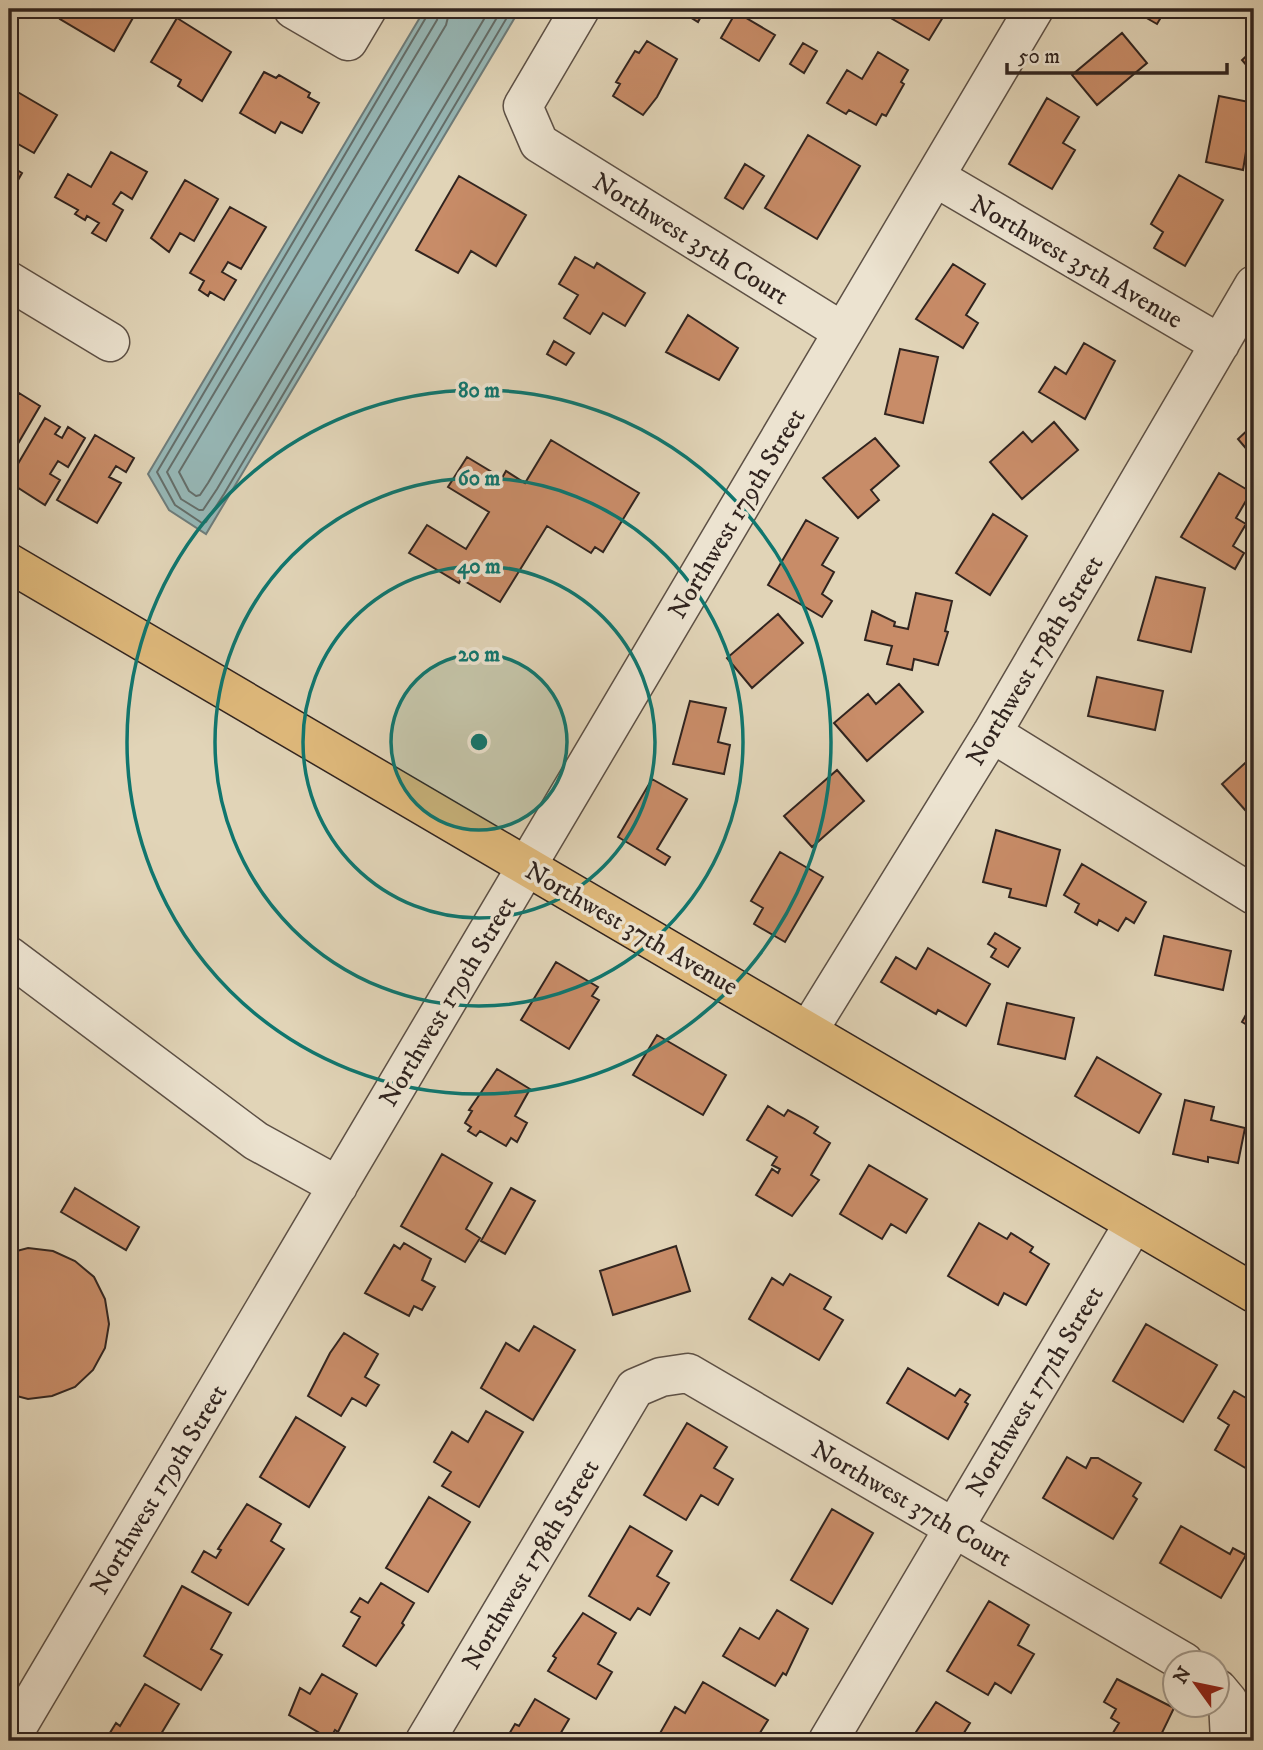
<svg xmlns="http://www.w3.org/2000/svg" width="1263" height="1750" viewBox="0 0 1263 1750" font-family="'IM FELL DW Pica',serif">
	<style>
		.water { fill: #96b7b6; stroke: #6e7c7a; stroke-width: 2 }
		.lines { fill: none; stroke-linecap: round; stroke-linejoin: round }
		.shore { stroke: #646e6a; stroke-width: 2 }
		.building { fill: #c88c68; stroke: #31241f; stroke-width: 2 }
		.minor-casing { stroke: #5d5045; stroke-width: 41 }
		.major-casing { stroke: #31241f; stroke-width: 41 }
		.minor { stroke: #ece3d0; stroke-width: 38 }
		.major { stroke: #e0ba7c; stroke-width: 38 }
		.ring { fill: none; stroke: #0f766e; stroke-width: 3.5 }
		.labels { text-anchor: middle; stroke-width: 7; stroke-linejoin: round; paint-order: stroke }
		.street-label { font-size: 26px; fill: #31241f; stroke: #ece3d0 }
		.centre { fill: #0f766e; stroke: #ece3d0; stroke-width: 3.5 }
		.ring-label { font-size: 21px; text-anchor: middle; font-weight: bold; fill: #0f766e; stroke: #ece3d0; stroke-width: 7; stroke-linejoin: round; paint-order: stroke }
	</style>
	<rect width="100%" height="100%" fill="#e1d4b7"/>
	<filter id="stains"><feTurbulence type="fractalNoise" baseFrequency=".00286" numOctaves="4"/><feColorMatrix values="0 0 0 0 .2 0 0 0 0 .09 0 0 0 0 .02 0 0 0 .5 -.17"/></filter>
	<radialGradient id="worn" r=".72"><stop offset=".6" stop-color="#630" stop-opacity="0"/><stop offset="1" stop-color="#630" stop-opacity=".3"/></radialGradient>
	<path class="water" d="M425 9H520L206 534 169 510 148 474Z"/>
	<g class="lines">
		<path class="shore" d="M431 9 157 472 175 505 202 523 206 522 224 494 512 9
			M439 9 437 20 167 472 181 499 199 510H203L217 489 502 9
			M450 9 446 25 179 472 189 491 196 496 200 495 208 483 490 9"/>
	</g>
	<path class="building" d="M65 9H138L114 51 60 19Z
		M677 9H709H705L698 22Z
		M875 9H948L929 40Z
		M1131 9H1166L1157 24Z
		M736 12 775 35 759 61 721 38Z
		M177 18 231 52 202 101 178 86 181 80 151 62Z
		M1122 33 1147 63 1097 105 1072 75Z
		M647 41 677 59 657 97 643 115 613 96 620 84 616 82 635 51 639 53Z
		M803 43 817 51 804 73 790 64Z
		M1254 49V74L1242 60Z
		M878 52 908 70 901 82 904 84 886 116 882 114 876 125 849 110 846 114 827 103 847 70 862 79Z
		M264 72 276 78 279 75 310 93 308 97 319 103 302 133 281 122 275 133 240 113Z
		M9 87 57 115 34 153 11 140 17 129 9 124Z
		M1219 96 1254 103 1243 170 1206 162Z
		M1047 98 1079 117 1063 143 1075 150 1052 189 1009 164Z
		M808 135 860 166 817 239 765 208Z
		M111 152 147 172 132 199 121 192 113 204 123 210 106 241 92 233 99 223 87 216 85 220 75 214 78 210 55 197 68 174 91 187Z
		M745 164 764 176 743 209 725 198Z
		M9 165 22 173 9 196Z
		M1179 175 1223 200 1185 266 1154 248 1163 232 1151 224Z
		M459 176 526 215 496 266 471 251 458 273 416 250Z
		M185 180 218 199 194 241 180 233 169 252 151 238Z
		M230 207 266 227 241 269 228 262 222 272 236 280 224 300 210 292 208 296 199 290 204 281 190 273Z
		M575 257 594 268 597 263 645 293 625 326 603 313 590 334 564 318 578 295 559 284Z
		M953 264 985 284 966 315 978 323 963 348 916 319Z
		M688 315 738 348 719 380 666 352Z
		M554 341 574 353 566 365 547 354Z
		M1084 343 1115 361 1085 419 1039 392 1055 367 1066 374Z
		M900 349 938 357 923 423 885 414Z
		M9 392 17 396 19 393 40 406 9 459Z
		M45 418 60 427 55 434 62 438 68 427 85 438 68 467 58 461 50 474 60 480 45 505 9 482V479Z
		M1054 422 1078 450 1022 499 990 462 1023 432 1032 442Z
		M1251 427 1254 430V458L1238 439Z
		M95 435 134 458 126 472 116 466 109 477 121 483 97 523 57 500Z
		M875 438 899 466 871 490 879 500 858 518 823 478Z
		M551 440 639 493 603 552 595 547 591 553 547 526 500 602 461 579 459 583 409 553 427 525 466 549 489 512 448 487 467 457 502 478 506 471 525 483Z
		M1219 473 1251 492 1236 518 1246 524 1233 546 1244 553 1235 569 1181 537Z
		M993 514 1027 536 990 595 956 573Z
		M806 520 838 538 822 565 834 572 822 594 832 601 822 617 768 585Z
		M1156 577 1205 588 1191 652 1138 640Z
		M916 593 952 601 945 631 948 632 938 665 914 659 912 670 887 664 892 646 865 640 872 611 895 622 894 626 908 629Z
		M778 614 803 643 752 688 727 658Z
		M1097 677 1163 691 1155 730 1088 716Z
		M899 684 923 712 867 761 834 723 868 694 876 704Z
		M690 701 726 708 718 742 730 745 724 774 673 764Z
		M1254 755V820L1222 784Z
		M837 770 864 801 812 847 784 816Z
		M652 779 687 799 657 849 670 857 665 865 618 837Z
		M996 830 1060 850 1046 906 1009 897 1011 889 983 882Z
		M780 852 823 877 785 942 754 924 763 908 751 901Z
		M1082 864 1146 902 1134 923 1126 918 1118 931 1099 920 1097 925 1075 912 1079 904 1064 895Z
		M995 933 1020 948 1008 967 991 957 996 949 988 944Z
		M1164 936 1231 951 1223 990 1155 975Z
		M928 948 990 984 966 1026 938 1010 936 1014 881 982 896 957 916 969Z
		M556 962 598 987 592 996 599 1000 569 1049 521 1020Z
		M1254 1000V1029L1242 1022Z
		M1007 1003 1074 1018 1065 1059 998 1044Z
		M657 1035 726 1075 703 1115 633 1075Z
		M1097 1057 1161 1094 1139 1133 1075 1096Z
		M497 1069 530 1089 515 1116 527 1123 517 1142 511 1138 506 1146 480 1131 476 1136 468 1131 471 1127 465 1123 472 1111 469 1110Z
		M1185 1100 1214 1107 1211 1120 1245 1128 1238 1163 1208 1157V1162L1173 1154Z
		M768 1106 784 1116 788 1110 803 1118 818 1127 814 1133 830 1143 811 1175 819 1180 792 1216 756 1195 772 1169 778 1173 780 1169 772 1165 777 1157 747 1140Z
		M442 1154 492 1183 466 1229 480 1238 465 1262 401 1226Z
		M869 1165 927 1199 906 1233 891 1224 882 1239 840 1214Z
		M75 1188 139 1227 126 1250 61 1212Z
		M511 1188 535 1201 505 1254 481 1241Z
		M979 1223 1007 1239 1011 1233 1033 1247 1030 1252 1049 1264 1026 1305 1004 1293 998 1305 948 1276Z
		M404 1243 431 1259 422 1280 435 1287 422 1310 414 1306 409 1316 365 1293 394 1245 400 1249Z
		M676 1246 690 1291 613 1315 600 1271Z
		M28 1248 53 1251 75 1261 94 1277 105 1299 109 1324 105 1348 93 1370 75 1387 52 1396 28 1399 9 1394V1253Z
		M790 1274 831 1297 824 1309 843 1320 819 1360 749 1319 772 1278 783 1285Z
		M1146 1324 1217 1365 1183 1422 1113 1381Z
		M534 1326 575 1350 533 1420 481 1388 506 1343 519 1351Z
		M344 1333 378 1354 365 1377 379 1385 366 1406 352 1398 341 1416 308 1396 330 1353Z
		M908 1368 955 1396 960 1389 970 1395 965 1402 968 1404 948 1439 887 1403Z
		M1234 1391 1246 1398 1250 1391 1254 1394V1473L1215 1450 1229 1425 1218 1418Z
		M486 1411 523 1432 479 1507 442 1486 451 1472 434 1462 452 1432 468 1442Z
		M296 1417 345 1447 309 1507 260 1477Z
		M687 1423 727 1447 714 1468 733 1479 718 1505 701 1495 686 1520 644 1495Z
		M1067 1457 1086 1468 1091 1458H1098L1141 1483 1133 1496 1137 1499 1113 1539 1043 1498Z
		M429 1497 470 1522 428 1592 386 1568Z
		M247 1504 281 1524 271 1541 284 1549 248 1605 192 1572 204 1551 216 1558 221 1550 218 1549Z
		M832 1509 873 1533 832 1604 791 1580Z
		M630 1526 672 1551 657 1576 669 1583 650 1615 638 1608 630 1620 589 1596Z
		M1181 1526 1230 1554 1233 1548 1246 1555 1221 1598 1160 1563Z
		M381 1583 414 1603 402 1623 404 1625 376 1666 343 1646 360 1617 351 1612 360 1598 368 1603Z
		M182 1586 231 1613 211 1649 222 1655 201 1690 144 1656Z
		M989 1601 1029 1625 1018 1645 1034 1654 1011 1693 995 1683 988 1695 947 1671Z
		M777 1610 808 1629 786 1675 783 1673 775 1686 723 1656 740 1628 759 1639Z
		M583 1613 616 1633 598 1664 612 1672 596 1699 548 1671 556 1658 553 1656Z
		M322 1674 357 1694 338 1732 335 1730 330 1739 289 1715 300 1688 310 1694Z
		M1117 1679 1174 1708 1158 1741H1108L1119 1723 1111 1718 1116 1709 1104 1702Z
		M703 1682 768 1720 755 1741H670L659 1735 675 1707 685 1713Z
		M145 1684 179 1704 158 1739 161 1741H105L116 1723 120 1726Z
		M535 1699 569 1719 556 1741H505L515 1724 519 1726Z
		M936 1702 970 1723 959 1741H910Z"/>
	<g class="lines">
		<defs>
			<path id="minor" d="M293 9 348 41 367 9
				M580 9 523 106 539 143 843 332
				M935 177 1220 344
				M9 281 110 342
				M992 733 1254 895
				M9 956 256 1141 338 1186
				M808 1031 992 733 1254 285
				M1218 1689 1228 1701 1230 1741
				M9 1741 1034 9
				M425 1741 635 1388 661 1377 688 1373 1184 1662
				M828 1741 1134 1223"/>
			<path id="major" d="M9 563 1254 1293"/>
		</defs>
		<use href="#minor" class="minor-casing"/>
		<use href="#major" class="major-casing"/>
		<use href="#minor" class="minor"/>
		<use href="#major" class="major"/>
	</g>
	<circle cx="479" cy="742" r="88" fill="#0f766e" fill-opacity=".12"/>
	<g class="ring">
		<circle cx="479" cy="742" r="88"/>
		<circle cx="479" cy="742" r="176"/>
		<circle cx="479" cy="742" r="264"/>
		<circle cx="479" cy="742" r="352"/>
	</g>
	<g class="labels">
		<g class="street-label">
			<text transform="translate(691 238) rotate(32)" y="9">Northwest 35th Court</text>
			<text transform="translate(1077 261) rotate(30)" y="9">Northwest 35th Avenue</text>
			<text transform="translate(736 513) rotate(-59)" y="9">Northwest 179th Street</text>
			<text transform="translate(1034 660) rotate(-59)" y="9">Northwest 178th Street</text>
			<text transform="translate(632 928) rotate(30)" y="9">Northwest 37th Avenue</text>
			<text transform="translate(447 1001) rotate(-59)" y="9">Northwest 179th Street</text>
			<text transform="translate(1034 1391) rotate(-59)" y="9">Northwest 177th Street</text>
			<text transform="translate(158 1489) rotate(-59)" y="9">Northwest 179th Street</text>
			<text transform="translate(912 1503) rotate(30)" y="9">Northwest 37th Court</text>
			<text transform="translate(530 1564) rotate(-59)" y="9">Northwest 178th Street</text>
		</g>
	</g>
	<circle cx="479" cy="742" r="10" class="centre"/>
	<g class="ring-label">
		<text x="479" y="397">80 m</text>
		<text x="479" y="485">60 m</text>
		<text x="479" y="573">40 m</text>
		<text x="479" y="661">20 m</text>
	</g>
	<rect width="1263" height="1750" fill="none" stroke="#e1d4b7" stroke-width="35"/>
	<rect x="10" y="10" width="1242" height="1729" fill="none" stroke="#31241f" stroke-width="3.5"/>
	<rect x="18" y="18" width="1228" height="1715" fill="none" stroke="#31241f" stroke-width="2"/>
	<g transform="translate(1196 1684) rotate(303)"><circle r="33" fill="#ece3d0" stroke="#a19789" stroke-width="2"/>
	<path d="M0-5L12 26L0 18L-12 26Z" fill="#8f2418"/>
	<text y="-10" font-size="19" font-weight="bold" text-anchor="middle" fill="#31241f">N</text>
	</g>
	<path d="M1007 63v10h220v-10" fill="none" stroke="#31241f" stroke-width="3.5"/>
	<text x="1018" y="63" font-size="21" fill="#31241f" stroke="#ece3d0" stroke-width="5" paint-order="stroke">50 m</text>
	<rect width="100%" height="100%" filter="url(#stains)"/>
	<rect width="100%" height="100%" fill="url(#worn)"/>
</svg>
